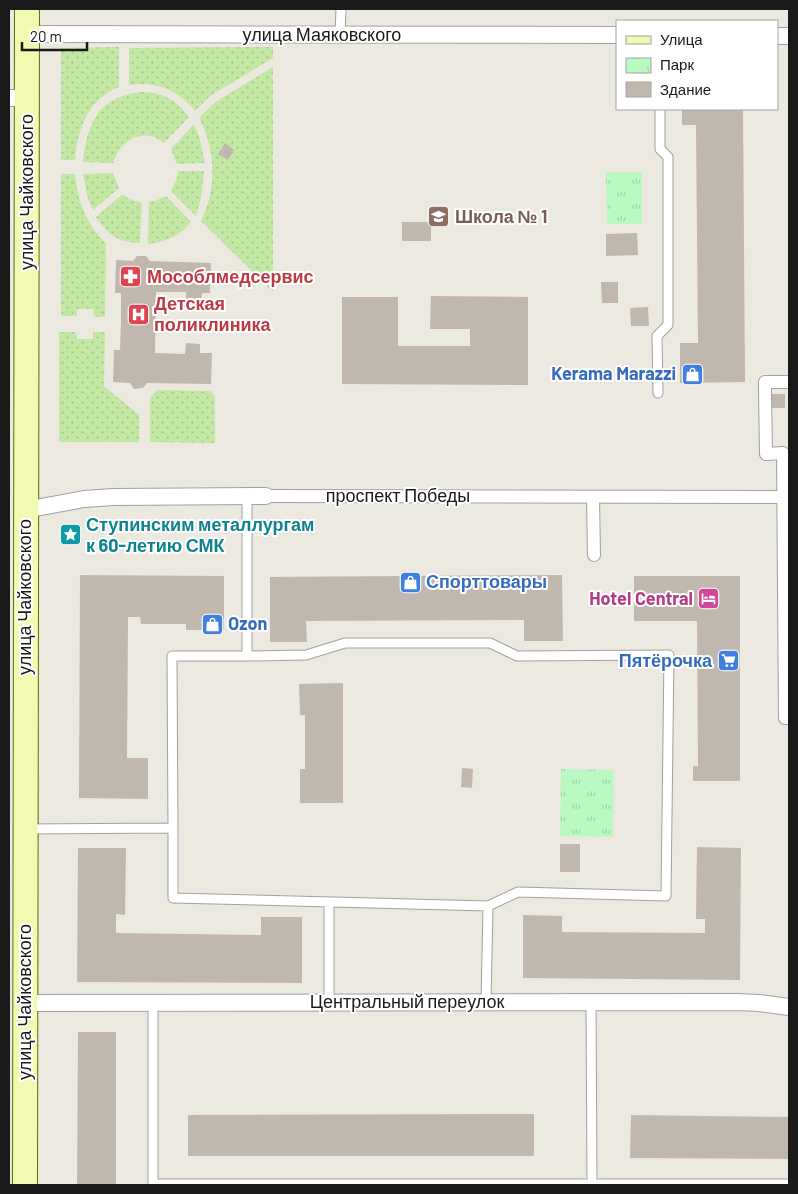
<svg xmlns="http://www.w3.org/2000/svg" width="798" height="1194" viewBox="0 0 798 1194" font-family="Barlow,sans-serif">
	<style>
		.grass { fill: url(#grass-dots) }
		.park { fill: url(#park-tufts) }
		.building { fill: #c0b8af }
		.lines { fill: none; stroke-linecap: round; stroke-linejoin: round }
		.service-casing { stroke: #a1a1a1; stroke-width: 11 }
		.pedestrian-casing { stroke: #a1a1a1; stroke-width: 14 }
		.minor-casing { stroke: #a1a1a1; stroke-width: 18 }
		.secondary-casing { stroke: #5e6f04; stroke-width: 26 }
		.service { stroke: #fff; stroke-width: 9 }
		.pedestrian { stroke: #fff; stroke-width: 12 }
		.minor { stroke: #fff; stroke-width: 16 }
		.secondary { stroke: #f2f9b1; stroke-width: 24 }
		.labels { text-anchor: middle; stroke-width: 4; stroke-linejoin: round; paint-order: stroke }
		.street-label { font-size: 18px; fill: #1a1a1a; stroke: #fff }
		.education-label { font-size: 18px; font-weight: bold; fill: #785e54; stroke: #fff; text-anchor: start }
		.health-label { font-size: 18px; font-weight: bold; fill: #be3a42; stroke: #fff; text-anchor: start }
		.shop-label { font-size: 18px; font-weight: bold; fill: #366cbe; stroke: #fff; text-anchor: end }
		.culture-label { font-size: 18px; font-weight: bold; fill: #0d838f; stroke: #fff; text-anchor: start }
		.hotel-label { font-size: 18px; font-weight: bold; fill: #b23c85; stroke: #fff; text-anchor: end }
	</style>
	<defs>
		<pattern id="grass-dots" width="8" height="8" patternUnits="userSpaceOnUse" patternTransform="scale(1.25)"><rect width="8" height="8" fill="#c2e8a4"/><path d="M2 2h.1M6 6h.1" fill="none" stroke="#a6c68d" stroke-width="1.8" stroke-linecap="round"/></pattern>
		<pattern id="park-tufts" width="24" height="20" patternUnits="userSpaceOnUse" patternTransform="scale(1.25)"><rect width="24" height="20" fill="#baf9c2"/><path d="M3 7l-1-3M5 7V3M7 7l1-3M15 17l-1-3M17 17v-4M19 17l1-3" fill="none" stroke="#9fd5a6"/></pattern>
	</defs>
	<rect width="100%" height="100%" fill="#ece9e0"/>
	<path class="grass" d="M119 47V87C87 100 78 129 75 160H61V48Z
		M273 47V58L210 96 195 111C177 89 157 82 129 85V48Z
		M273 67V292L201 221C217 188 216 150 199 118L214 103Z
		M140 92C162 92 176 99 189 117L164 143C144 126 120 140 113 163L83 162C87 124 98 97 140 92Z
		M194 124 199 136 205 163 177 164 171 149Z
		M178 171H204L201 198 196 216 171 191 177 178Z
		M113 173 119 188 93 210 88 199 83 174Z
		M61 174H75C78 201 86 224 106 243L105 317H94L93 309H77V316H61Z
		M123 194 129 199 142 203 140 243C119 243 107 234 96 217Z
		M166 196 191 222C180 236 166 242 148 244L149 202 155 201Z
		M59 332H76L77 339H93V332H105L104 386 139 415V442H59Z
		M157 390 210 391 215 397V443L150 442V398Z"/>
	<path class="park" d="M606 172H642V224H607Z
		M561 769 614 770 613 837 560 836Z"/>
	<path class="building" d="M682 109H743L745 382 680 383V343H698L696 125H682Z
		M225 143 234 150 228 160 218 154Z
		M402 222H431V241H402Z
		M637 233 638 255 606 256V234Z
		M137 256H146L150 261 211 263 210 293H202L201 305 186 304V292H156L155 353 185 354 186 343 200 344V353H212L211 384 147 383 143 388 134 389 130 383 113 382 114 350H120L121 324V293H115L116 260 133 261Z
		M601 282H618V303H602Z
		M431 296 528 297V385L342 384V297H398V346H470V329H430Z
		M648 307 649 326H631L630 308Z
		M772 394H785V408H772Z
		M80 575 224 576V630H186V624H141L140 617H128L127 758H148V799L79 798Z
		M562 575 563 641H524V620L306 621 307 642H270V577Z
		M634 576H740V781H693V766H698L697 621H634Z
		M343 683V803H300V769H305V715H300L299 684Z
		M462 768 473 769 472 788 461 787Z
		M560 844H580V872H560Z
		M697 847 741 848 740 980 523 978V915L562 916V932L705 933V919H696Z
		M78 848H126L125 915 116 914V933L261 935V917H302V983L77 982Z
		M78 1032H116V1185H77Z
		M534 1114V1156H188V1115Z
		M631 1115 789 1117V1159L630 1158Z"/>
	<g class="lines">
		<defs>
			<path id="service" d="M340 35 341 9
				M658 393 657 336 668 325V157L660 149V109
				M173 828 172 656H247
				M26 829 173 828V898L488 906 518 892 666 896 669 655 517 656 490 643H345L306 655 247 656V497
				M486 1002 488 906
				M591 1002 592 1183
				M153 1003V1184H789
				M329 1003V902"/>
			<path id="pedestrian" d="M789 382H765V392L766 454 783 453 785 718H789
				M266 496 789 497
				M593 497 594 555"/>
			<path id="minor" d="M27 34 617 35
				M777 36H789
				M9 98H27
				M25 510 84 499 113 497 266 496
				M25 1003 737 1002 759 1003 789 1007"/>
			<path id="secondary" d="M25 1185 27 9"/>
		</defs>
		<use href="#service" class="service-casing"/>
		<use href="#pedestrian" class="pedestrian-casing"/>
		<use href="#minor" class="minor-casing"/>
		<use href="#secondary" class="secondary-casing"/>
		<use href="#service" class="service"/>
		<use href="#pedestrian" class="pedestrian"/>
		<use href="#minor" class="minor"/>
		<use href="#secondary" class="secondary"/>
	</g>
	<defs>
		<symbol id="school-square" viewBox="-11 -11 22 22"><rect x="-9" y="-9" width="18" height="18" rx="4" fill="#8d6e63" stroke="#fff"/><path d="M0-5L7-2L0 1L-7-2ZM-4 1L0 2.5L4 1V4Q0 6-4 4Z" fill="#fff"/></symbol>
		<symbol id="pharmacy-square" viewBox="-11 -11 22 22"><rect x="-9" y="-9" width="18" height="18" rx="4" fill="#e0444e" stroke="#fff"/><path d="M-2-6h4v4h4v4h-4v4h-4v-4h-4v-4h4Z" fill="#fff"/></symbol>
		<symbol id="hospital-square" viewBox="-11 -11 22 22"><rect x="-9" y="-9" width="18" height="18" rx="4" fill="#e0444e" stroke="#fff"/><path d="M-5-5h3v3.5h4V-5h3V5h-3V1.5h-4V5h-3Z" fill="#fff"/></symbol>
		<symbol id="shop-square" viewBox="-11 -11 22 22"><rect x="-9" y="-9" width="18" height="18" rx="4" fill="#3f7fe0" stroke="#fff"/><path d="M-5-2.5h2.3a2.7 3.5 0 0 1 5.4 0H5L5.5 6h-11ZM-1.5-2.5h3a1.5 2.3 0 0 0-3 0Z" fill="#fff"/></symbol>
		<symbol id="sight-square" viewBox="-11 -11 22 22"><rect x="-9" y="-9" width="18" height="18" rx="4" fill="#0f9aa8" stroke="#fff"/><path d="M0-6L1.8-2.2L6-1.7L2.9 1.2L3.7 5.4L0 3.3L-3.7 5.4L-2.9 1.2L-6-1.7L-1.8-2.2Z" fill="#fff"/></symbol>
		<symbol id="hotel-square" viewBox="-11 -11 22 22"><rect x="-9" y="-9" width="18" height="18" rx="4" fill="#d1479c" stroke="#fff"/><path d="M-6-4.5h1.5V1H6V5H4.5V3h-9V5H-6ZM-4 0a1.8 1.8 0 1 1 3.6 0ZM.5 0V-2.5h3Q6-2.5 6 0Z" fill="#fff"/></symbol>
		<symbol id="supermarket-square" viewBox="-11 -11 22 22"><rect x="-9" y="-9" width="18" height="18" rx="4" fill="#3f7fe0" stroke="#fff"/><path d="M-6-5.5h2.5l.6 2H6L4.5 2H-2.5L-4.4-4H-6ZM-1.5 3.2a1.3 1.3 0 1 0 .1 0ZM3 3.2a1.3 1.3 0 1 0 .1 0Z" fill="#fff"/></symbol>
	</defs>
	<g fill-rule="evenodd">
		<use href="#school-square" x="426" y="204" width="25" height="25"/>
		<use href="#pharmacy-square" x="118" y="264" width="25" height="25"/>
		<use href="#hospital-square" x="126" y="302" width="25" height="25"/>
		<use href="#shop-square" x="680" y="362" width="25" height="25"/>
		<use href="#sight-square" x="58" y="522" width="25" height="25"/>
		<use href="#shop-square" x="398" y="570" width="25" height="25"/>
		<use href="#hotel-square" x="696" y="586" width="25" height="25"/>
		<use href="#shop-square" x="200" y="612" width="25" height="25"/>
		<use href="#supermarket-square" x="716" y="648" width="25" height="25"/>
	</g>
	<g class="labels">
		<g class="street-label">
			<text x="322" y="41">улица Маяковского</text>
			<text transform="translate(27 192) rotate(-90)" y="6">улица Чайковского</text>
			<text x="398" y="502">проспект Победы</text>
			<text transform="translate(25 597) rotate(-90)" y="6">улица Чайковского</text>
			<text transform="translate(25 1002) rotate(-90)" y="6">улица Чайковского</text>
			<text x="407" y="1008">Центральный переулок</text>
		</g>
		<g class="education-label">
			<text x="455" y="223">Школа № 1</text>
		</g>
		<g class="health-label">
			<text x="147" y="283">Мособлмедсервис</text>
			<text x="154" y="310">Детская<tspan x="154" dy="21">поликлиника</tspan></text>
		</g>
		<g class="shop-label">
			<text x="676" y="380">Kerama Marazzi</text>
			<text x="426" y="588" text-anchor="start">Спорттовары</text>
			<text x="228" y="630" text-anchor="start">Ozon</text>
			<text x="712" y="667">Пятёрочка</text>
		</g>
		<g class="culture-label">
			<text x="86" y="531">Ступинским металлургам<tspan x="86" dy="21">к 60-летию СМК</tspan></text>
		</g>
		<g class="hotel-label">
			<text x="693" y="605">Hotel Central</text>
		</g>
	</g>
	<rect width="798" height="1194" fill="none" stroke="#1a1a1a" stroke-width="20"/>
	<rect x="616" y="20" width="162" height="90" fill="#ffffff" stroke="#a3a3a3"/>
	<rect x="626" y="36" width="25" height="8" fill="#f2f9b1" stroke="#a3a3a3"/>
	<text x="660" y="45" font-size="15" fill="#1a1a1a">Улица</text>
	<rect x="626" y="58" width="25" height="15" fill="url(#park-tufts)" stroke="#a3a3a3"/>
	<text x="660" y="70" font-size="15" fill="#1a1a1a">Парк</text>
	<rect x="626" y="82" width="25" height="15" fill="#c0b8af" stroke="#a3a3a3"/>
	<text x="660" y="95" font-size="15" fill="#1a1a1a">Здание</text>
	<path d="M22 42v8h65v-8" fill="none" stroke="#1a1a1a" stroke-width="2.5"/>
	<text x="30" y="42" font-size="15" fill="#1a1a1a" stroke="#ffffff" stroke-width="4" paint-order="stroke">20 m</text>
</svg>
